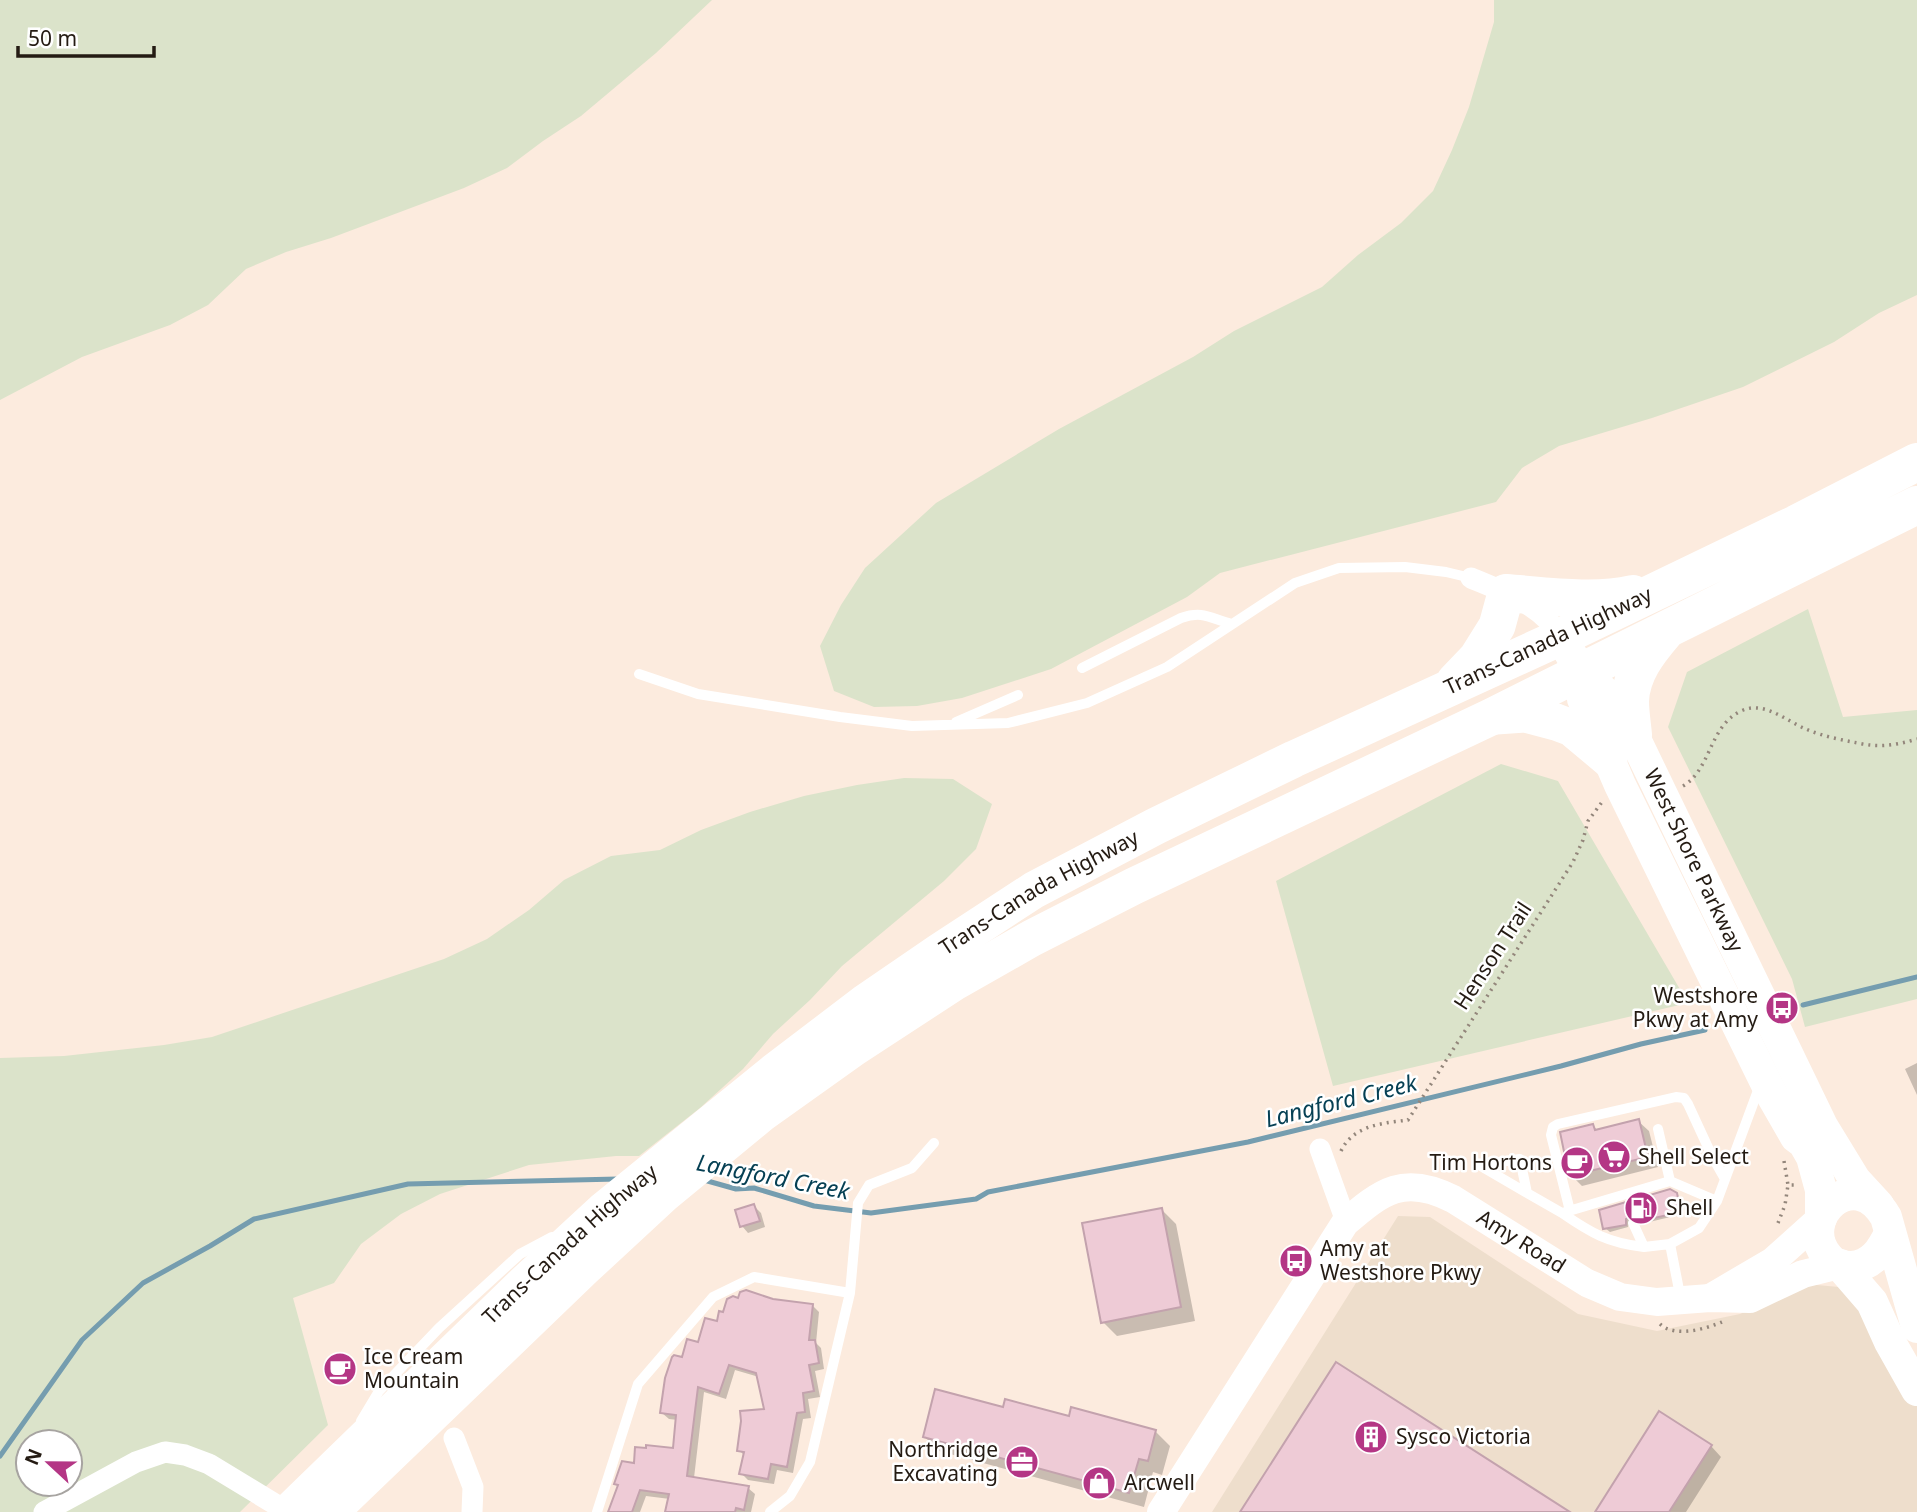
<svg xmlns="http://www.w3.org/2000/svg" width="1917" height="1512" viewBox="0 0 1917 1512" font-family="'Noto Sans',sans-serif">
	<style>
		.commercial { fill: #eedecc }
		.green { fill: #dbe3ca; fill-rule: evenodd }
		.shadow { fill: #0003 }
		.lines { fill: none; stroke-linecap: round; stroke-linejoin: round }
		.stream { stroke: #759daf; stroke-width: 5 }
		.building { fill: #eecbd6; stroke: #c3a2ad; stroke-width: 2 }
		.path { stroke: #93867b; stroke-width: 3.5; stroke-dasharray: 2 5; stroke-linecap: butt }
		.service { stroke: #fff; stroke-width: 10 }
		.minor { stroke: #fff; stroke-width: 21 }
		.tertiary { stroke: #fff; stroke-width: 28 }
		.secondary { stroke: #fff; stroke-width: 32 }
		.trunk { stroke: #fff; stroke-width: 37 }
		.motorway { stroke: #fff; stroke-width: 38 }
		.labels { text-anchor: middle; stroke-width: 5; stroke-linejoin: round; paint-order: stroke }
		.street-label { font-size: 21px; fill: #241b13; stroke: #fff }
		.poi-label { font-size: 21px; fill: #241b13; stroke: #fff; text-anchor: start }
		.water-label { font-size: 23px; font-style: italic; fill: #064054; stroke: #fff }
	</style>
	<rect width="100%" height="100%" fill="#fcebde"/>
	<path class="commercial" d="M1398 1216 1430 1217 1578 1314 1657 1331 1740 1314 1806 1284 1850 1288 1917 1361V1512H1212Z"/>
	<path class="green" d="M0 0H712L656 53 581 116 543 141 507 168 464 188 331 238 286 252 246 269 208 305 170 325 82 357 0 400Z
		M1494 0H1917V295L1879 313 1834 342 1743 387 1652 418 1559 446 1522 468 1496 502 1220 573 1187 597 1051 669 962 698 917 706 874 707 834 691 820 646 841 605 865 568 936 503 1059 429 1193 357 1234 331 1322 287 1358 255 1401 223 1433 191 1452 150 1469 107 1494 22Z
		M1808 609 1843 717 1917 710V999L1805 1027 1792 979 1668 727 1687 672Z
		M1501 764 1558 781 1688 1003 1333 1086 1276 881Z
		M904 778 953 779 992 804 976 849 944 881 842 966 810 1000 773 1034 743 1069 700 1108 639 1156H616L529 1165 440 1194 401 1214 361 1244 334 1283 293 1298 328 1425 240 1512H0V1058L64 1056 164 1045 212 1037 444 959 487 939 529 910 564 880 611 856 660 850 701 830 750 812 804 796 857 785ZM28 1442H70V1484H28Z"/>
	<path class="shadow" d="M1917 1063V1095L1905 1069Z
		M1638 1121 1649 1131 1658 1167 1582 1186 1571 1175 1593 1126 1598 1131Z
		M1676 1194 1679 1197 1683 1214 1645 1223 1641 1218H1634L1629 1222 1628 1227 1610 1232 1605 1228Z
		M754 1206 761 1213 765 1227 748 1233 742 1226Z
		M1162 1210 1176 1224 1195 1321 1117 1336 1103 1322Z
		M773 1301 812 1305 819 1312 816 1343 821 1348 824 1369 815 1371 820 1397 808 1399 811 1418 803 1419 793 1473 777 1470 774 1484 748 1480 741 1473 745 1456 739 1450 766 1410 759 1377 735 1370 726 1399 704 1392 694 1478 748 1488 755 1494 751 1512H667L670 1499 646 1496 640 1512H610L619 1487 616 1484 636 1465 674 1450 678 1420 669 1419 662 1413 683 1360 718 1323Z
		M1004 1409 1155 1431 1170 1446 1162 1475 1153 1472 1144 1507 939 1451 925 1437Z
		M1711 1446 1721 1457 1686 1512H1597Z"/>
	<g class="lines">
		<path class="stream" d="M1803 1005 1917 977
			M704 1180 736 1189 754 1188 814 1206 871 1213 976 1199 988 1192 1248 1142 1561 1066 1641 1044 1705 1030
			M0 1456 82 1340 143 1283 210 1246 254 1219 408 1184 618 1179"/>
	</g>
	<path class="building" d="M1639 1119 1648 1157 1569 1176 1560 1132 1593 1124 1595 1130Z
		M1670 1189 1677 1193 1681 1212 1641 1221 1637 1216H1630L1626 1219V1225L1603 1229 1599 1210Z
		M754 1204 760 1221 740 1227 735 1210Z
		M1162 1208 1181 1307 1101 1323 1082 1223Z
		M746 1290 773 1299 813 1304 809 1340H815L819 1363 809 1365 814 1391 803 1393 805 1412 797 1413 787 1467 771 1464 768 1479 739 1474 744 1452 737 1451 741 1421 740 1411 764 1409 756 1373 729 1365 719 1394 698 1387 687 1476 749 1486 744 1510 736 1508 735 1512H665L669 1494 640 1490 632 1512H608L618 1485 614 1484 622 1461 634 1463 635 1447 646 1448V1445L673 1448 676 1415 660 1413 665 1378 672 1357 674 1355 682 1357 687 1339 698 1342 705 1318 717 1321 719 1311 723 1312 727 1299 733 1296 738 1298 740 1292Z
		M1336 1362 1570 1512H1240Z
		M935 1389 1003 1407 1005 1399 1069 1416 1071 1407 1156 1430 1148 1461 1139 1459 1129 1493 923 1437Z
		M1659 1411 1712 1445 1669 1512H1595Z"/>
	<g class="lines">
		<path class="path" d="M1683 786C1711 770 1709 726 1741 711 1764 700 1786 721 1806 729 1822 736 1841 740 1858 743 1879 748 1897 745 1917 739
			M1341 1151C1353 1125 1384 1123 1408 1120L1573 862 1583 840 1588 821 1602 802
			M1784 1161 1788 1185H1794
			M1778 1223 1785 1205 1788 1185
			M1660 1324C1675 1338 1705 1329 1722 1322"/>
		<path class="service" d="M1082 668 1181 618C1204 610 1211 619 1232 624
			M639 674 698 694 840 717 912 726 1008 723 1087 703 1167 667 1295 583 1339 568 1405 567 1446 572 1471 578
			M956 722 1018 695
			M1479 1165 1520 1159 1527 1193 1562 1213 1670 1181 1658 1129
			M1479 1165 1527 1193
			M1670 1181 1717 1201
			M1570 1211 1551 1135 1553 1127 1558 1124 1676 1097 1684 1098 1688 1104 1712 1156 1725 1179
			M1562 1213C1591 1233 1608 1243 1644 1247
			M1633 1223 1644 1247 1670 1244 1681 1300
			M1670 1244 1699 1228 1717 1201 1760 1085
			M361 1421 379 1391 439 1328 520 1254 552 1237
			M597 1512 638 1384 713 1297 754 1277 850 1293
			M770 1512 790 1496 810 1462 850 1293 858 1203 869 1185 912 1168 934 1143"/>
		<path class="minor" d="M1471 578C1504 592 1541 604 1561 637
			M1320 1149 1343 1213 1345 1223
			M454 1438 473 1487 472 1512
			M44 1512 136 1462 165 1452 185 1455 209 1464 288 1512"/>
		<g class="tertiary">
			<path d="M1710 1298 1773 1261 1821 1218"/>
			<path id="s1" d="M1161 1512 1345 1223C1382 1191 1404 1174 1453 1199L1587 1283 1620 1297 1657 1302 1710 1298 1750 1299 1803 1274 1840 1265"/>
		</g>
		<g class="secondary">
			<path id="s2" d="M1561 637 1581 672 1603 691 1633 735 1822 1126 1855 1180 1878 1205"/>
			<path d="M1581 672 1583 699 1620 785 1773 1097 1796 1137 1804 1143 1812 1157 1821 1190V1218"/>
			<path d="M1890 1233C1882 1250 1872 1266 1851 1267 1842 1267 1833 1264 1827 1256 1796 1219 1854 1162 1886 1217L1917 1327"/>
			<path d="M1840 1265 1872 1302 1890 1342 1917 1390"/>
		</g>
		<g class="trunk">
			<path d="M1455 681 1477 658 1497 626 1506 593"/>
			<path d="M1496 716 1525 714 1556 722 1572 728 1609 759"/>
			<path id="s3" d="M289 1512 527 1281 604 1210 774 1072 866 1002 939 952 1034 890 1156 826 1294 759 1561 637"/>
			<path d="M330 1512 584 1268 664 1194 761 1114 855 1047 953 983 1032 938 1134 886 1491 717 1581 672"/>
		</g>
		<path class="motorway" d="M1506 593C1546 596 1594 603 1633 594
			M1561 637 1796 524 1917 462
			M1581 672 1917 505
			M1633 735C1632 724 1630 712 1630 701 1631 673 1648 652 1665 632"/>
	</g>
	<defs>
		<symbol id="bus-disc" viewBox="-11 -11 22 22"><circle r="9.5" fill="#b43685" stroke="#fff"/><path d="M-5-6H5V4H4V6H2V4H-2V6H-4V4H-5ZM-3.5-4V0h7V-4ZM-3.5 1.2v1.5H-2V1.2ZM2 1.2v1.5H3.5V1.2Z" fill="#fff"/></symbol>
		<symbol id="supermarket-disc" viewBox="-11 -11 22 22"><circle r="9.5" fill="#b43685" stroke="#fff"/><path d="M-6-5.5h2.5l.6 2H6L4.5 2H-2.5L-4.4-4H-6ZM-1.5 3.2a1.3 1.3 0 1 0 .1 0ZM3 3.2a1.3 1.3 0 1 0 .1 0Z" fill="#fff"/></symbol>
		<symbol id="cafe-disc" viewBox="-11 -11 22 22"><circle r="9.5" fill="#b43685" stroke="#fff"/><path d="M-5.5-4.5H6V0H3Q3 3.5 0 3.5H-2.5Q-5.5 3.5-5.5 0ZM3-3.2v2h1.7v-2ZM-6 4.5H4V6H-6Z" fill="#fff"/></symbol>
		<symbol id="fuel-disc" viewBox="-11 -11 22 22"><circle r="9.5" fill="#b43685" stroke="#fff"/><path d="M-5.5-6h7V0h2V4h1.3V-2.5L3-4.5l.8-.8L6-3V5H2.5V1h-1V6h-7ZM-4.2-4.7v3.2H.2V-4.7Z" fill="#fff"/></symbol>
		<symbol id="building-disc" viewBox="-11 -11 22 22"><circle r="9.5" fill="#b43685" stroke="#fff"/><path d="M-4-6H4V6H1V3H-1V6H-4ZM-2.5-4.3h1.7v1.8h-1.7ZM.8-4.3h1.7v1.8H.8ZM-2.5-1h1.7V.8h-1.7ZM.8-1h1.7V.8H.8Z" fill="#fff"/></symbol>
		<symbol id="office-disc" viewBox="-11 -11 22 22"><circle r="9.5" fill="#b43685" stroke="#fff"/><path d="M-6-3h4V-5.5h4V-3h4V5H-6ZM-1-4.5V-3h2v-1.5ZM-6 0V1H6V0Z" fill="#fff"/></symbol>
		<symbol id="shop-disc" viewBox="-11 -11 22 22"><circle r="9.5" fill="#b43685" stroke="#fff"/><path d="M-5-2.5h2.3a2.7 3.5 0 0 1 5.4 0H5L5.5 6h-11ZM-1.5-2.5h3a1.5 2.3 0 0 0-3 0Z" fill="#fff"/></symbol>
	</defs>
	<g fill-rule="evenodd">
		<use href="#bus-disc" x="1763" y="989" width="38" height="38"/>
		<use href="#supermarket-disc" x="1595" y="1138" width="38" height="38"/>
		<use href="#cafe-disc" x="1558" y="1144" width="38" height="38"/>
		<use href="#fuel-disc" x="1622" y="1189" width="38" height="38"/>
		<use href="#bus-disc" x="1277" y="1242" width="38" height="38"/>
		<use href="#cafe-disc" x="321" y="1350" width="38" height="38"/>
		<use href="#building-disc" x="1352" y="1418" width="38" height="38"/>
		<use href="#office-disc" x="1003" y="1443" width="38" height="38"/>
		<use href="#shop-disc" x="1080" y="1464" width="38" height="38"/>
	</g>
	<g class="labels">
		<g class="street-label">
			<text transform="translate(1548 641) rotate(-25)" y="7">Trans-Canada Highway</text>
			<text dy="7" stroke="none"><textPath href="#s2" startOffset="262">West Shore Parkway</textPath></text>
			<text dy="7" stroke="none"><textPath href="#s3" startOffset="976">Trans-Canada Highway</textPath></text>
			<text transform="translate(1493 956) rotate(-57)" y="7">Henson Trail</text>
			<text dy="7" stroke="none"><textPath href="#s1" startOffset="544">Amy Road</textPath></text>
			<text dy="7" stroke="none"><textPath href="#s3" startOffset="388">Trans-Canada Highway</textPath></text>
		</g>
		<g class="poi-label">
			<text x="1758" y="1003" text-anchor="end">Westshore<tspan x="1758" dy="24">Pkwy at Amy</tspan></text>
			<text x="1638" y="1164">Shell Select</text>
			<text x="1552" y="1170" text-anchor="end">Tim Hortons</text>
			<text x="1666" y="1215">Shell</text>
			<text x="1320" y="1256">Amy at<tspan x="1320" dy="24">Westshore Pkwy</tspan></text>
			<text x="364" y="1364">Ice Cream<tspan x="364" dy="24">Mountain</tspan></text>
			<text x="1396" y="1444">Sysco Victoria</text>
			<text x="998" y="1457" text-anchor="end">Northridge<tspan x="998" dy="24">Excavating</tspan></text>
			<text x="1124" y="1490">Arcwell</text>
		</g>
		<g class="water-label">
			<text transform="translate(1341 1101) rotate(-14)" y="8">Langford Creek</text>
			<text transform="translate(773 1177) rotate(11)" y="8">Langford Creek</text>
		</g>
	</g>
	<g transform="translate(49 1463) rotate(292)"><circle r="33" fill="#ffffff" stroke="#a7a4a1" stroke-width="2"/>
	<path d="M0-5L12 26L0 18L-12 26Z" fill="#b43685"/>
	<text y="-10" font-size="19" font-weight="bold" text-anchor="middle" fill="#241b13">N</text>
	</g>
	<path d="M18 46v10h136v-10" fill="none" stroke="#241b13" stroke-width="3.5"/>
	<text x="28" y="46" font-size="21" fill="#241b13" stroke="#ffffff" stroke-width="5" paint-order="stroke">50 m</text>
</svg>
